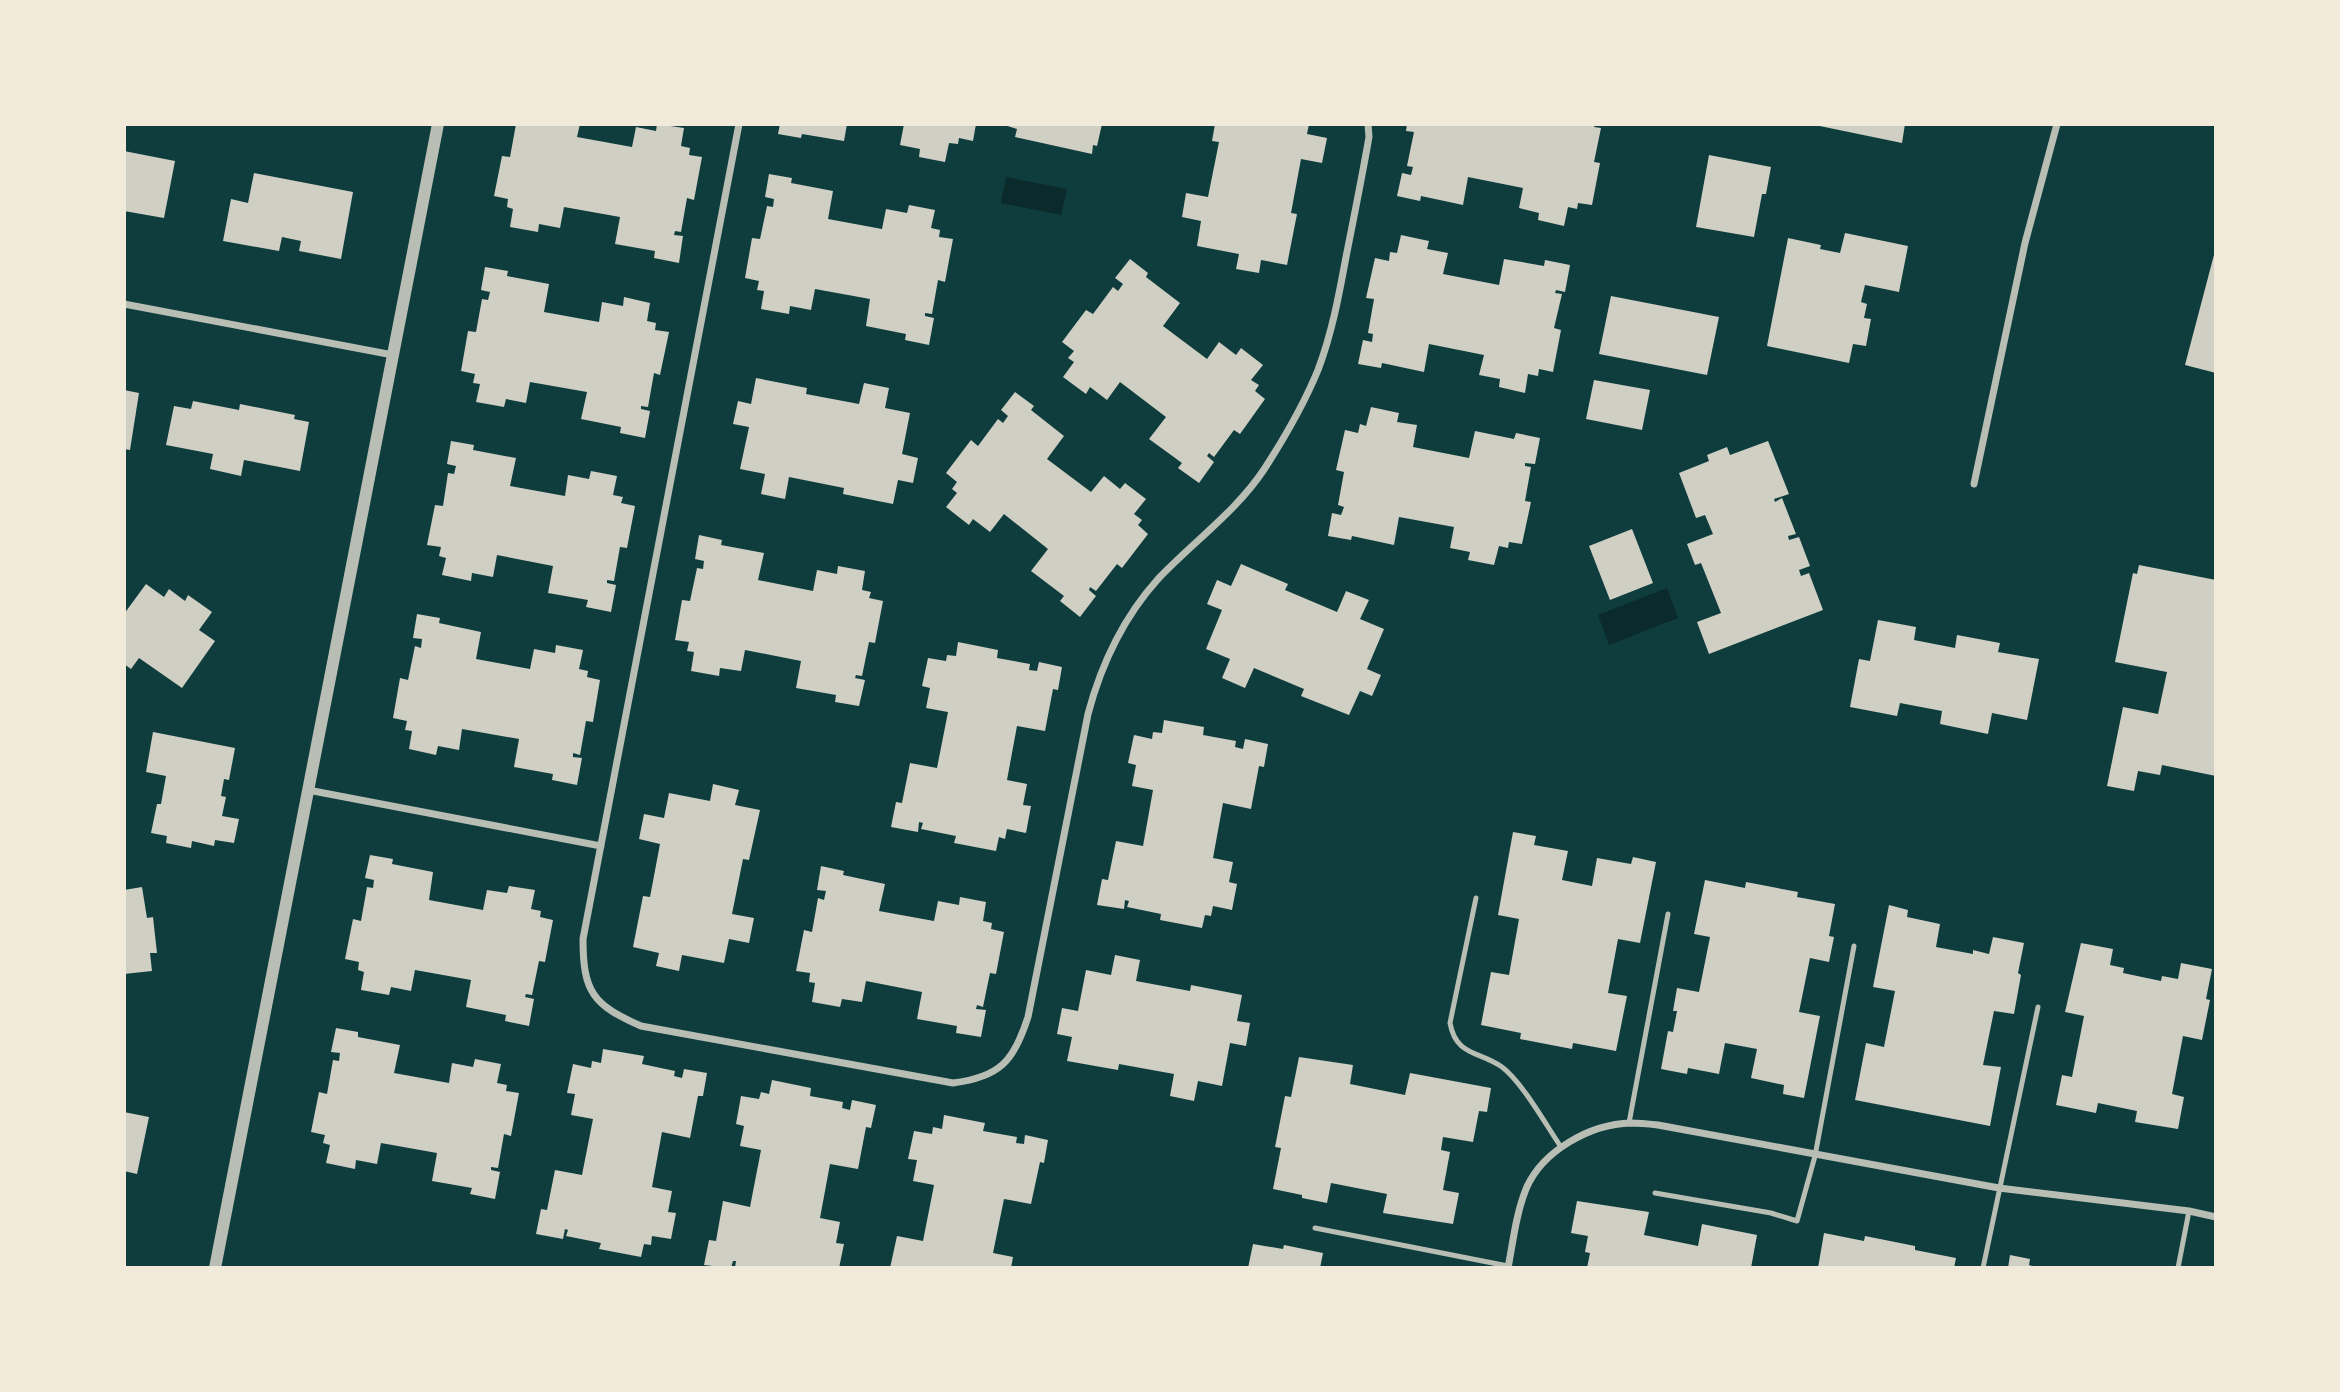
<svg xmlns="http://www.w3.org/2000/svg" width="2340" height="1392" viewBox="0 0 2340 1392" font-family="'Fira Sans',sans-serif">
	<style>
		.water { fill: #0a2a2b }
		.building { fill: #cfcfc3 }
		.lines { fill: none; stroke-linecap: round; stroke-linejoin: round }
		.service { stroke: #b8beb3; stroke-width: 5 }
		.minor { stroke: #b8beb3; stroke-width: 7 }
		.tertiary { stroke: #b8beb3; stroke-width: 12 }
	</style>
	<rect width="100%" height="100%" fill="#0f3d3e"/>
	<path class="water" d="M1006 177 1067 189 1061 215 1001 203Z
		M1667 588 1678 618 1609 645 1598 615Z"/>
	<path class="building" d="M516 124H580L577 137 632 147 636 127 656 131 657 124 684 128 681 146 690 148 689 155 702 157 694 200 687 198 681 232 675 231 674 235 683 236 679 263 654 258 655 251 615 244 620 217 564 207 560 228 539 224 538 232 510 227 513 209 507 207 508 199 494 196 502 156 510 157Z
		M780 124H847L844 141 802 134 801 138 778 134Z
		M904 124H976L973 141 959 138 958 144 949 143 945 162 919 157 920 149 900 145Z
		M1001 124H1102L1097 146 1093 145 1092 154 1015 137 1017 129Z
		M1215 124H1309L1307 134 1327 138 1322 163 1301 159 1291 213 1297 214 1287 265 1261 260 1259 273 1236 269 1239 254 1197 246 1201 221 1182 217 1186 193 1208 197 1219 142 1212 141Z
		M1407 124H1595L1594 127 1601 128 1594 162 1600 163 1592 205 1578 203 1577 209 1568 207 1564 226 1538 220 1539 213 1519 208 1523 188 1468 177 1463 205 1421 196 1420 201 1397 196 1402 173 1411 175 1413 167 1407 166 1414 132 1406 131Z
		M1810 124H1905L1902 143Z
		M124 151 175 161 164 218 124 211Z
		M1709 155 1771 167 1766 194H1762L1754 237 1696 227Z
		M254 173 353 192 341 259 299 251 301 241 282 237 279 251 223 241 231 199 248 203Z
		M769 174 792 178 791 183 833 191 828 219 882 229 886 209 907 213 909 205 935 210 931 228 940 230 939 237 953 239 945 282 938 280 932 314 925 313V316L934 318 929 345 905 340 906 334 866 326 870 299 815 289 811 310 790 306 789 314 761 309 764 291 757 290 759 281 745 278 752 238 760 239 767 206 773 207 774 199 765 197Z
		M1845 233 1908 246 1899 292 1865 285 1861 302 1867 304 1864 318 1871 319 1866 346 1853 344 1849 363 1767 346 1788 238 1821 245 1820 249 1840 253Z
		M1401 235 1429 241 1427 249 1448 253 1443 274 1499 285 1504 259 1544 266 1545 260 1570 265 1565 292 1556 290 1555 293 1562 294 1554 328 1561 330 1553 372 1539 369 1538 376 1528 374 1525 393 1499 387 1500 379 1479 375 1484 355 1429 344 1424 372 1382 363 1381 368 1358 364 1363 340 1372 342 1373 334 1368 333 1374 299 1366 298 1375 258 1389 261 1390 252 1397 253Z
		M2215 251H2216V373L2185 365Z
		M1130 259 1148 273 1146 277 1180 303 1163 326 1207 359 1219 342 1236 355 1241 348 1263 365 1251 380 1259 385 1255 391 1265 399 1240 434 1234 430 1214 457 1209 453 1207 456 1214 462 1199 483 1178 468 1182 463 1149 439 1166 417 1120 382 1107 400 1090 387 1086 394 1063 377 1074 362 1068 358 1074 351 1062 342 1086 310 1093 314 1113 287 1118 291 1123 284 1115 278Z
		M485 267 508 271 507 276 549 284 544 312 599 322 602 302 623 306 624 297 650 303 647 321 656 323 655 330 669 332 660 375 654 373 648 407 641 406V409L650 411 645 438 620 433 621 427 581 419 587 392 530 382 526 403 506 399 504 407 476 402 480 384 473 383 475 374 461 371 468 331 476 332 482 299 488 300 490 292 481 290Z
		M1611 296 1719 317 1707 375 1599 354Z
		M756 378 807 388 806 394 859 404 864 383 889 388 885 408 910 413 902 454 918 458 913 483 898 480 893 504 843 494 844 488 789 477 785 499 761 494 765 474 740 469 749 427 733 424 738 401 751 404Z
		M1594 380 1650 390 1642 430 1586 419Z
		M124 390 139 393 130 450 124 449Z
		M1015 392 1034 406 1031 410 1064 436 1047 459 1091 492 1104 476 1120 489 1125 483 1146 499 1134 514 1142 520 1138 525 1148 534 1122 568 1117 564 1096 591 1090 587 1089 590 1096 596 1080 617 1060 601 1064 596 1031 571 1048 549 1004 514 990 532 973 519 969 525 946 507 957 493 952 489 957 482 946 473 971 440 978 446 998 419 1003 423 1008 416 1001 410Z
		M193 401 239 410 240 404 295 415 294 419 309 422 300 471 244 460 241 476 210 469 213 454 166 445 174 406 191 409Z
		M1371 407 1399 413 1397 422 1417 425 1413 447 1469 458 1475 431 1514 439 1516 433 1540 438 1535 464 1525 463V466L1531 467 1525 501 1531 502 1522 544 1509 542 1508 548 1499 546 1494 565 1468 560 1470 552 1450 548 1454 527 1399 517 1394 545 1352 536 1351 540 1328 536 1332 513 1341 515 1344 507 1338 505 1344 472 1336 470 1345 430 1358 433 1360 424 1366 426Z
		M451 441 474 445 473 450 516 458 510 486 565 496 568 475 589 479 591 471 617 476 613 495 623 497 621 503 635 506 627 548 620 547 614 581 607 580V583L616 585 611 612 586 607 588 600 548 593 553 566 497 555 493 577 472 573 471 581 442 575 446 558 439 556 441 547 427 545 435 505 443 506 448 473 454 474 456 466 447 464Z
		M1768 441 1789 494 1774 499 1775 502 1782 498 1796 534 1788 536 1789 540 1799 537 1810 566 1799 570 1801 576 1809 573 1823 610 1709 654 1697 622 1721 613 1701 563 1695 565 1687 544 1713 534 1705 515 1696 518 1679 473 1709 461 1707 455 1727 447 1730 455Z
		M1632 529 1653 583 1610 600 1589 546Z
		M699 535 722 540 721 545 764 553 758 580 813 591 817 570 837 574 838 566 865 571 862 590 871 592 869 598 883 601 875 643 869 642 862 676 856 675 855 678 865 680 859 706 835 702 836 695 796 688 801 661 745 650 741 671 720 668 719 676 691 671 694 652 687 651 689 642 675 640 682 600 690 601 697 568 703 569 704 561 695 559Z
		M1241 564 1288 584 1285 590 1337 612 1346 591 1369 600 1360 619 1384 629 1367 669 1381 675 1372 696 1360 691 1349 715 1301 696 1304 689 1254 668 1245 688 1222 678 1230 659 1206 649 1222 610 1207 604 1217 580 1231 586Z
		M2139 565 2216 580V776L2162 765 2160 775 2138 771 2134 791 2107 786 2123 707 2158 714 2167 672 2115 662 2133 573 2137 574Z
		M146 584 164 597 169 589 185 601 188 595 212 612 199 630 215 641 182 688 139 658 131 669 124 664V614Z
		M417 614 440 618 439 623 481 632 476 659 530 669 534 649 555 653 556 645 583 650 579 669 588 671 587 677 600 680 593 722 586 721 580 755 573 753V757L582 758 577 785 552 780 553 774 514 767 519 739 462 729 459 750 438 746 436 755 409 749 412 731 405 730 407 721 393 718 400 678 408 680 415 646 421 648 422 639 413 638Z
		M1878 620 1916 627 1914 640 1955 648 1957 635 2000 643 1998 652 2039 659 2027 720 1992 713 1988 734 1940 724 1942 711 1900 703 1897 716 1850 707 1859 659 1870 661Z
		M958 642 998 650 997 658 1030 664 1029 670 1037 671 1039 662 1062 667 1058 690 1053 689 1045 731 1017 726 1007 780 1027 784 1023 805 1031 806 1026 833 1007 829 1005 839 999 837 996 851 954 843 956 836 921 829 923 823 919 822 918 832 891 827 896 802 902 803 910 763 937 768 948 712 926 708 930 688 922 686 928 658 946 661 947 655 956 656Z
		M1164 720 1204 727 1203 735 1236 741 1235 747 1243 749 1245 739 1268 744 1264 767 1259 766 1251 809 1223 803 1213 858 1233 862 1229 882 1237 884 1232 910 1213 906 1211 916 1205 915 1202 928 1160 920 1161 914 1127 907 1129 901 1125 900 1124 909 1097 905 1102 879 1108 880 1116 841 1143 846 1153 790 1132 786 1136 765 1128 763 1134 735 1152 739 1153 732 1162 733Z
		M153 732 235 748 229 780 224 779 221 796 226 797 222 816 239 819 234 843 215 840 214 846 192 841 191 848 166 843 167 836 151 833 157 804H161L166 776 146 772Z
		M713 784 739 790 735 805 760 810 749 860 743 859 732 914 754 918 749 943 729 939 724 963 682 955 679 971 656 966 659 953 633 947 643 896 650 897 660 844 639 839 644 814 664 818 669 793 710 801Z
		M1513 832 1536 836 1534 845 1568 851 1562 880 1592 886 1597 858 1631 864 1633 857 1656 862 1640 943 1618 939 1608 993 1627 996 1616 1051 1573 1043 1572 1049 1520 1039 1521 1033 1481 1025 1491 972 1509 975 1519 919 1498 915Z
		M370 855 393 859 392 864 433 872 429 900 483 910 487 890 507 893 509 886 535 890 531 909 541 911 540 917 553 920 545 962 539 961 532 995 526 994 525 997 534 999 529 1026 505 1021 506 1015 466 1007 471 980 415 970 411 991 391 987 389 995 361 990 364 972 358 970 359 962 345 959 353 919 361 921 367 887 373 888 374 880 365 878Z
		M821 866 844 871 843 875 885 884 879 911 934 921 938 901 959 905 960 897 986 902 983 921 992 923 991 929 1004 932 996 974 990 973 983 1007 977 1005 976 1009 986 1010 981 1037 956 1033 957 1026 917 1019 922 992 866 981 862 1002 842 999 840 1007 812 1002 815 983 809 982 810 973 796 971 804 930 812 932 818 898 824 900 826 891 817 890Z
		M1705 880 1745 888 1746 882 1798 892 1797 897 1835 904 1829 936 1834 937 1829 962 1810 958 1799 1012 1820 1016 1804 1098 1783 1094 1784 1085 1751 1078 1757 1049 1725 1043 1719 1074 1688 1068 1687 1074 1661 1069 1668 1031 1673 1032 1677 1011H1673L1677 988 1699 992 1710 937 1694 934Z
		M142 887 147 918 153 917 157 953H150L152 971 124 974V890Z
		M1889 905 1908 910 1907 917 1940 924 1936 947 1973 954V950L1989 954 1993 937 2024 943 2018 973 2021 975 2014 1014 1994 1011 1983 1065 2001 1067 1990 1126 1855 1100 1866 1043 1884 1047 1895 991 1873 987Z
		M2081 943 2113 949 2110 965 2124 968 2123 973 2161 981 2162 976 2178 979 2181 963 2212 969 2206 999 2210 1000 2202 1040 2183 1036 2172 1094 2184 1097 2178 1129 2135 1122 2137 1111 2098 1103 2096 1113 2056 1105 2062 1075 2072 1077 2084 1016 2065 1012Z
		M1115 955 1140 960 1136 981 1190 991 1191 985 1242 995 1237 1021 1250 1023 1246 1046 1230 1043 1222 1086 1198 1081 1194 1101 1170 1096 1174 1074 1119 1064 1118 1070 1067 1061 1072 1037 1057 1034 1062 1008 1078 1011 1086 970 1111 975Z
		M336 1028 358 1032V1037L400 1045 394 1073 449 1083 452 1063 473 1067 475 1059 501 1064 497 1083 507 1085 506 1091 519 1093 511 1136 504 1134 498 1168 491 1167V1170L500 1172 495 1199 470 1194 472 1188 432 1181 437 1153 381 1143 377 1164 356 1160 355 1169 326 1163 330 1145 323 1143 325 1135 311 1132 319 1092 327 1094 333 1060 339 1061 340 1053 331 1052Z
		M603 1049 644 1056 642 1064 675 1071 674 1076 682 1078 684 1069 707 1073 703 1096H698L690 1138 662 1132 652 1187 672 1191 668 1212 676 1213 671 1239 652 1236 651 1245 644 1244 641 1257 599 1249 601 1243 566 1236 568 1230 565 1229 563 1239 536 1234 541 1209 547 1210 555 1170 582 1175 593 1119 571 1115 575 1094 567 1093 573 1064 591 1068 592 1061 601 1063Z
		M1299 1057 1353 1065 1350 1084 1405 1095 1410 1073 1491 1088 1487 1112 1479 1111 1473 1142 1443 1137 1441 1150 1450 1152 1443 1190 1459 1193 1453 1224 1383 1213 1387 1194 1331 1183 1327 1203 1302 1198V1195L1273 1189 1281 1148 1275 1147 1285 1096 1291 1097Z
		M772 1080 811 1088 810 1096 843 1102 842 1108 850 1110 852 1100 876 1105 871 1128 866 1127 858 1169 830 1164 820 1218 840 1222 836 1243 844 1244 839 1268H735L736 1261H733L731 1268 704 1265 709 1240 716 1241 723 1201 750 1207 761 1150 740 1146 744 1126 736 1124 741 1096 759 1099 761 1092 769 1094Z
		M124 1112 149 1117 137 1174 124 1171Z
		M944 1115 985 1123 983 1131 1017 1137 1016 1143 1024 1144 1025 1135 1048 1140 1044 1163 1040 1162 1031 1204 1004 1199 993 1253 1013 1257 1011 1268H890L897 1236 923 1241 934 1185 913 1181 917 1160 908 1159 914 1131 932 1134 933 1127 942 1129Z
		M1577 1201 1649 1212 1644 1235 1698 1246 1702 1224 1757 1235 1751 1268H1587L1590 1253 1585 1252 1588 1236 1571 1233Z
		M1824 1233 1864 1241 1865 1236 1915 1246V1250L1956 1258 1954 1268H1818Z
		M1253 1244 1283 1249 1284 1245 1323 1253 1320 1268H1248Z
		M2010 1255 2030 1259 2029 1265 2038 1268H2008Z"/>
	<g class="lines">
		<path class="service" d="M1476 898 1450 1023C1456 1056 1479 1051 1502 1067 1522 1082 1546 1125 1561 1147
			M1629 1123 1668 914
			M1655 1193 1771 1213 1797 1221 1815 1156 1854 946
			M1315 1228 1508 1266
			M1983 1268 2038 1007
			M2178 1268 2189 1211"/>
		<path class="minor" d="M739 124 583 939C583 992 593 1005 641 1026L953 1083C1000 1077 1014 1061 1028 1017L1088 714C1101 665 1123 618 1158 579 1193 542 1237 511 1265 468 1285 437 1304 404 1318 370 1332 333 1339 295 1346 257 1354 217 1362 177 1369 137L1368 124
			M124 304 393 355
			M1974 484 2025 243 2057 124
			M308 790 601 846
			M1508 1268C1513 1242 1516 1214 1526 1189 1542 1151 1590 1124 1631 1123 1640 1123 1649 1124 1658 1125L1999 1188 2189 1211 2216 1217"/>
		<path class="tertiary" d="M215 1268 438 124"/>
	</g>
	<rect width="2340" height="1392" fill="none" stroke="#f1e9da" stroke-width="252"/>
</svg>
